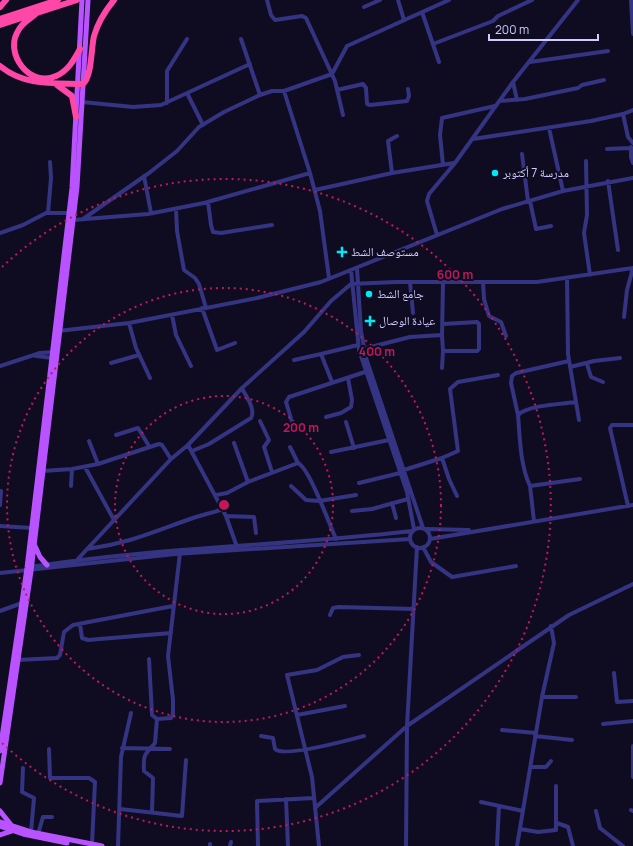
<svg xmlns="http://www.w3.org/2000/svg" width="633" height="846" viewBox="0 0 633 846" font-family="Manrope,'Noto Naskh Arabic',sans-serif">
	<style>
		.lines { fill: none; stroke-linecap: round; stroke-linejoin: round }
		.minor { stroke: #343483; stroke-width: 4 }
		.major { stroke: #b853ff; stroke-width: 5 }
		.highway { stroke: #ff47a7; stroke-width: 6 }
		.ring { fill: none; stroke: #c2185b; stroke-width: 2; stroke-dasharray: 2 4 }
		.poi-dot { fill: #00e9f7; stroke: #0f0c21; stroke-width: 1.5 }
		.labels { text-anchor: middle; stroke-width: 4; stroke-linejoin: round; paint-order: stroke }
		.poi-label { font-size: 12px; fill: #d0ccff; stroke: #0f0c21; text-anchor: start }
		.centre { fill: #c2185b; stroke: #0f0c21; stroke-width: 2 }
		.ring-label { font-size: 12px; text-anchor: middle; font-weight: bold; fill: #c2185b; stroke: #0f0c21; stroke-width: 4; stroke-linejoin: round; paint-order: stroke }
	</style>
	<rect width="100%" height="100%" fill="#0f0c21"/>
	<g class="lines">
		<path class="minor" d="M267 0 271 15 275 20 302 16 306 18 335 81 343 115
			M398 0 404 20
			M631 0 633 34
			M364 7 380 0
			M422 12 439 62
			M241 39 260 95
			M433 44 493 21 498 16 532 0
			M530 62 608 51
			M513 82 517 100
			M337 90 363 84 366 88 367 104 370 105 407 101 409 96 408 89
			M284 91 310 173
			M187 93 203 125
			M499 101 525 99 578 88 582 85 604 80
			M82 102 133 107 161 105 250 64
			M167 103V71L187 39
			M623 114 628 137 633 143
			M549 128 563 191
			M473 139 591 121 623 114 633 110
			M631 147V157L633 163
			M607 149 631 148
			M522 154 528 201
			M586 161 587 215 584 233 590 275
			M443 165 440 135 442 118 495 106
			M392 173 388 141 397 136
			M144 176 151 213
			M608 181 618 250
			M315 190 392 173 454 163
			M530 201 536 229 551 226
			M208 202 211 225 213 232 221 233 272 225
			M176 209 177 231 184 270 195 278 199 284 206 308
			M48 213 51 178 50 162
			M83 219 149 173 177 151 199 127 224 112 260 95 272 91H284L332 74 347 46 449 0
			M73 220 148 214 204 203 310 173 320 211 329 278
			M0 233 23 225 46 213H69
			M437 235 427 201 429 194 455 163 513 82 578 0
			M357 268 361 331 366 358 423 528
			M351 270 359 350 407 492 414 529
			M567 278 568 354 579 420
			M410 282 413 313
			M483 282 484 299 489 316 501 322 506 336
			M202 308 217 350 235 343
			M172 315 176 335 191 366
			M129 323 136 348 150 378
			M58 331 129 323 257 298 321 282 502 209 563 191 633 178
			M442 335 443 351H477L479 349V324L477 322 443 324
			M363 349 410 337 442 335 443 283
			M36 356 53 358
			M294 360 321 354
			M111 363 139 355
			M587 364 591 377 603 382
			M0 366 40 353 55 352
			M570 367 594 361 620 358
			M442 368 443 351
			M332 382 321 354 358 345
			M518 415 511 383 512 376 516 373 569 361
			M326 417 341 413 351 407 352 400 348 378
			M260 421 269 440 264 447 272 472
			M292 422 286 402 289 397 365 372
			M346 422 354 448
			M116 435 138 428 149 446
			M89 441 98 464
			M234 443 248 482
			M188 445 226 516 237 547
			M290 447 298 463
			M192 451 209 444 251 418C256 409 246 397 242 388
			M331 452 389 440
			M442 458 458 451 450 389 458 382 498 375
			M85 467 114 520
			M404 470 442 458 449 479 457 496
			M43 471 72 469 98 464 159 444 162 445 171 459
			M359 483 400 473
			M71 486 72 469
			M291 486 306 500 319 501 356 495
			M530 486C520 465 520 438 518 415 528 405 561 404 576 402
			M216 495 227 493 248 482 298 463C310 469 329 524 336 539
			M392 503 396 518
			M0 505 1 491
			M628 506 610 428 612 425H633
			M352 511 372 509 408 499
			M226 516 254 517 256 533
			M534 521 530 486 580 479
			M0 526 32 528
			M410 538a10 10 0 1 1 20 0a10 10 0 1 1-20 0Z
			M426 529 469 530
			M430 539 633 505
			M423 547 431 562 452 577 516 566
			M87 549C127 544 153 532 190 519 201 515 212 513 223 509
			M76 561 171 459 188 445 242 388 304 332 331 301 351 284 396 282H537L633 268 627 290 624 317
			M30 567C156 547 285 546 412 531
			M0 573 175 554 410 539
			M0 611 22 603
			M330 615 333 608 339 607 414 609
			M80 624 82 638 88 640 171 633
			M149 659 152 715 157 719
			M18 660 57 658 60 655 64 632 73 625 173 606
			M614 673 617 702 633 701
			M542 697H576
			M297 715 345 706
			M603 724 633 721
			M502 730 536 733
			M261 736 273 738 275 749C284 758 349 740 364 736
			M535 736 572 740
			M633 746V777
			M122 748 170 749
			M49 749 50 778H89L95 782 92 844
			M531 767H546L551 761
			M23 768 22 792 34 798 31 832
			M286 799 288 846
			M481 802 523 811
			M315 808 407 726 569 615 633 584
			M120 809 182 816 186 760
			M631 810 633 811
			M596 811 600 828 623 846
			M152 812 153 778 144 771C143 753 145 755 155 743L157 719 171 718 173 714V700L168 656 180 553
			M557 823 568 827 573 846
			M520 829 538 832 556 830V786
			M38 834 43 817H52
			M118 846 121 757 131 713
			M210 846V844
			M230 846 231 842
			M258 846 257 801 314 798
			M319 846 312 777 287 675 317 670 343 657 359 655
			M406 846 407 726 417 547
			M497 846 499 806
			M517 846 542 697 554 643 551 626"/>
		<path class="major" d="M35 546 40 557 47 565
			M0 751 27 568 72 188 82 0
			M0 783 31 571 77 187 88 0
			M0 811 12 826
			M0 822 31 832 102 846
			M0 826 23 834 67 843
			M0 835 12 831"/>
		<path class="highway" d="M0 7 6 0
			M38 12C31 19 22 22 18 31 4 54 30 88 56 76 68 71 74 60 80 49
			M0 19 58 0
			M0 25 77 0
			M0 66C24 86 53 83 83 84 92 77 91 48 94 36 98 22 105 11 114 0
			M57 85 72 96 76 117"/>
	</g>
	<g class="ring">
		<circle cx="224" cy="505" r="109"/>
		<circle cx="224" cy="505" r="217"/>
		<path d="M2 267A326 326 0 1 1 2 743"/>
	</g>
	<g class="poi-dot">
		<circle cx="495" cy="173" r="4"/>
		<path d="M340 246h4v4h4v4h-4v4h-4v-4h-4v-4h4z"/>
		<circle cx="369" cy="294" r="4"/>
		<path d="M368 315h4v4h4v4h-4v4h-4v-4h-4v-4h4z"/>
	</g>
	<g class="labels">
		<g class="poi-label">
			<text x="503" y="177">مدرسة 7 أكتوبر</text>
			<text x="351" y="256">مستوصف الشط</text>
			<text x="377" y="298">جامع الشط</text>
			<text x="379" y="325">عيادة الوصال</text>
		</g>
	</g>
	<circle cx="224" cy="505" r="6" class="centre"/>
	<g class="ring-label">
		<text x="455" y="279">600 m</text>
		<text x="377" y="356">400 m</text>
		<text x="301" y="432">200 m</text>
	</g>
	<path d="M489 34v6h109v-6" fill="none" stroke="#d0ccff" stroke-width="2"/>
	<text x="495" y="34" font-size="12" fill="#d0ccff" stroke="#0f0c21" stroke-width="3" paint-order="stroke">200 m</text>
</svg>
